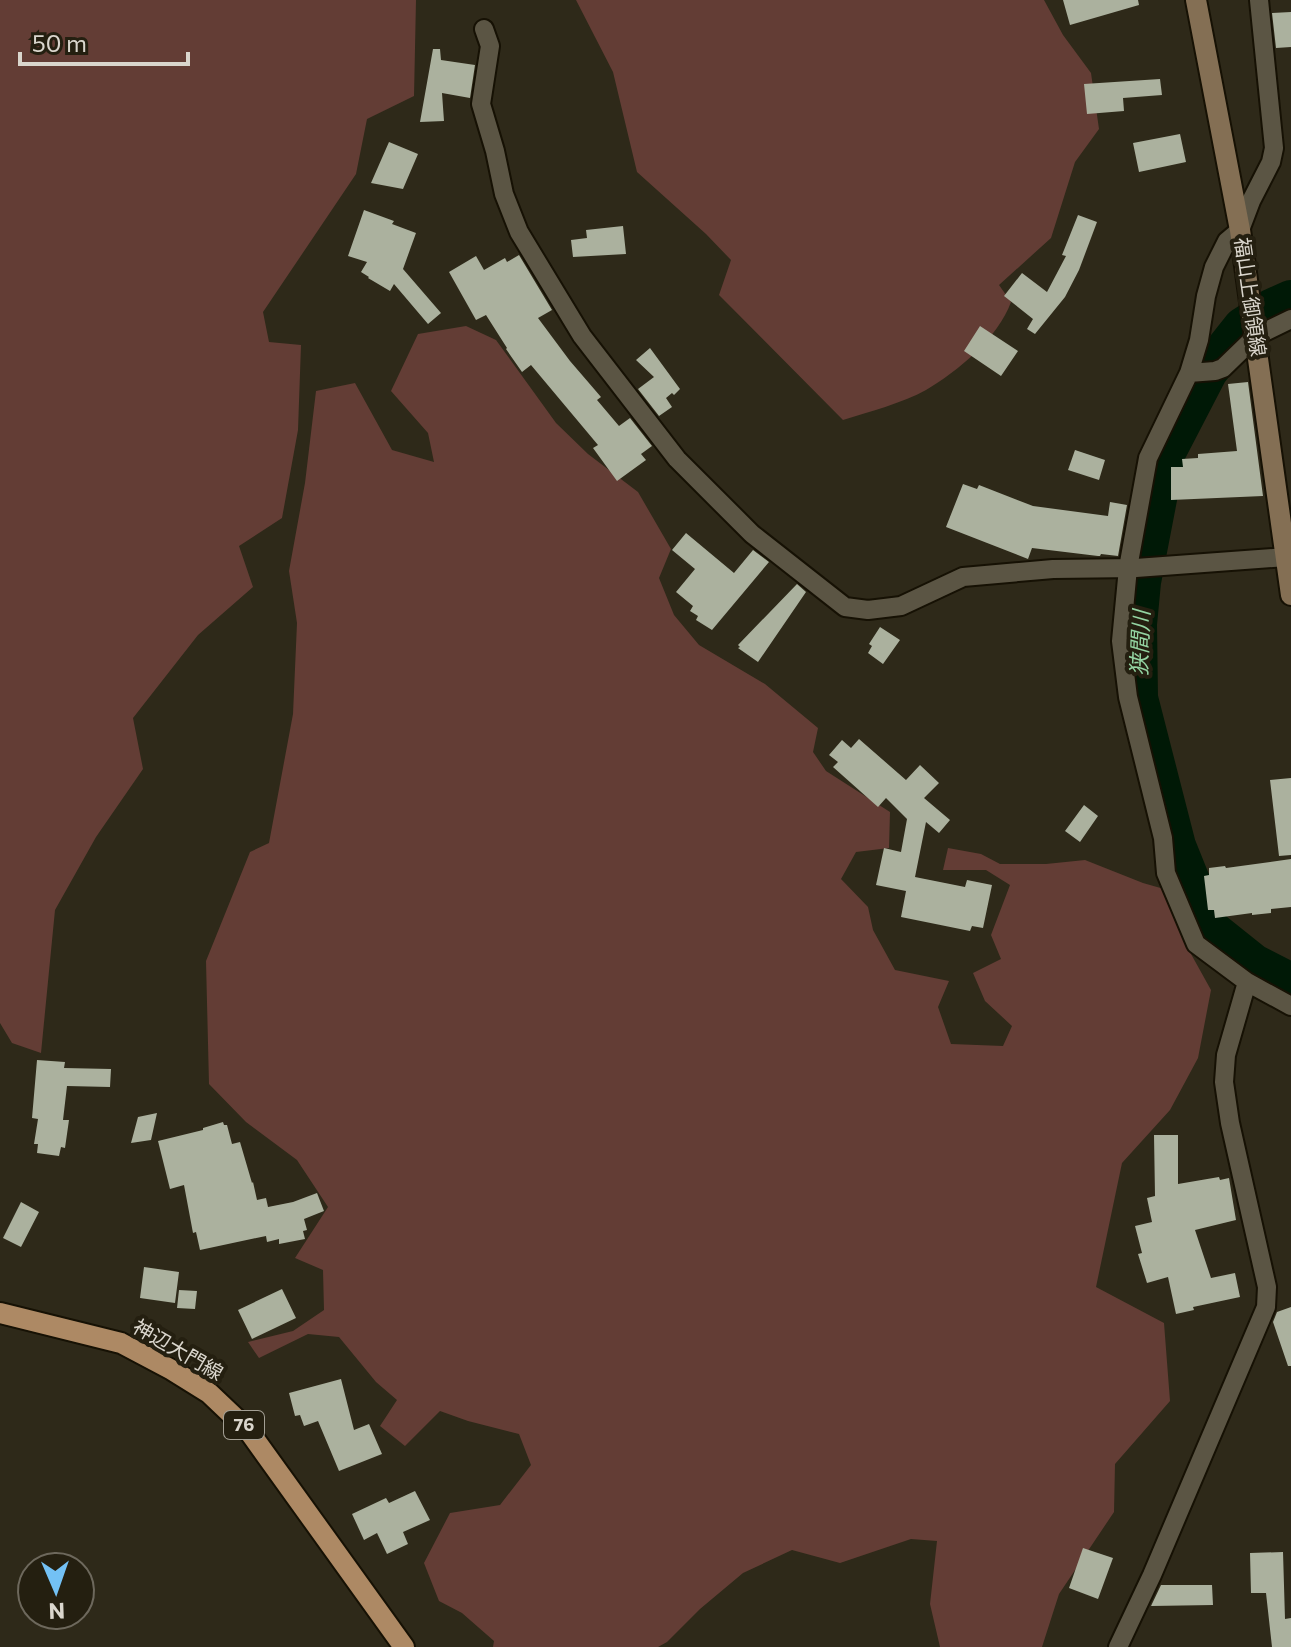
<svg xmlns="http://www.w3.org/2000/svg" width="1291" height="1647" viewBox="0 0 1291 1647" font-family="Commissioner,'Noto Sans JP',sans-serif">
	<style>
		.green { fill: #633d35 }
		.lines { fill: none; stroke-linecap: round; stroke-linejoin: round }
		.river { stroke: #001906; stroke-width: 40 }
		.building { fill: #abb19e }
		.street-casing { stroke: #161104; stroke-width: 22 }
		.secondary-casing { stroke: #161104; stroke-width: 24 }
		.primary-casing { stroke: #161104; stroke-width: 24 }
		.street { stroke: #5b5544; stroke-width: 18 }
		.secondary { stroke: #846f54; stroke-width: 20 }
		.primary { stroke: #ad8964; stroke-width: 20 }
		.labels { text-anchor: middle; stroke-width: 8; stroke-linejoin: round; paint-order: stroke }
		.shield { fill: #241f10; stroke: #a39f94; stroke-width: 2 }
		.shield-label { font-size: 18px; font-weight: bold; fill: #dad6cd }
		.street-label { font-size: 20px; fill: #dad6cd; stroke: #241f10 }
		.water-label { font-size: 22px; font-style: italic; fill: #94d4a2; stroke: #241f10 }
	</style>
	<rect width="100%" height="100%" fill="#2e2919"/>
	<path class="green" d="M0 0H416L414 96 367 119 356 174 263 312 269 342 301 345 298 430 282 518 239 546 253 587 198 635 133 718 143 769 96 837 55 910 41 1053 12 1043 0 1023Z
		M576 0H1044L1063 35 1091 73 1099 129 1075 162 1051 238 999 285 1011 302C998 338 958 371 926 390 903 403 868 412 843 420L719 295 731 260 706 234 637 172 613 72Z
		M466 326 496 340 556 423 588 454 638 492 671 549 659 578 674 615 699 645 765 684 818 728 813 752 826 771 890 812 889 848 856 852 841 879 868 907 873 930 895 970 949 981 938 1007 951 1044 1003 1046 1012 1026 985 1001 973 973 1001 959 991 935 1010 885 986 870H943L948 848 981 854 1000 864H1046L1085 860 1143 883 1164 889 1186 945 1211 990 1198 1058 1170 1110 1122 1163 1096 1287 1164 1323 1170 1401 1115 1464 1114 1512 1059 1594 1042 1647H940L930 1604 937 1541 911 1539 840 1563 792 1550 743 1573 700 1609 667 1642 658 1647H493L494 1641 462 1613 439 1601 424 1563 450 1513 500 1505 531 1465 519 1434 468 1421 440 1411 405 1446 380 1426 397 1400 376 1382 339 1337 308 1334 259 1358 248 1342 293 1331 324 1310 323 1270 295 1258 328 1207 297 1160 246 1122 209 1084 206 961 250 852 269 843 293 714 297 623 289 571 305 483 316 391 355 383 392 450 434 462 428 433 391 391 418 334Z"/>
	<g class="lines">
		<path class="river" d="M1291 300 1271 309 1243 327 1208 371 1166 452 1141 582 1137 624 1138 698 1176 846 1209 928 1254 964 1291 983"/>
	</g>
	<path class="building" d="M1063 0H1138L1139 5 1070 25Z
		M1291 12V47L1276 48 1272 13Z
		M433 49H440L441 60 475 65 470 98 442 93 444 121 420 122Z
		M1160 79 1162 95 1123 98 1124 111 1087 114 1084 84Z
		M1180 134 1186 162 1139 172 1133 143Z
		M389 142 418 154 403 189 371 183Z
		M364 210 394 221 392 224 416 233 403 269 441 313 428 324 394 284 390 291 368 278 369 277 361 272 367 262 348 256Z
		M1078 215 1097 222 1079 270 1065 297 1035 334 1027 329 1033 319 1004 296 1022 273 1047 292 1066 256 1062 255Z
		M623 226 626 254 573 257 571 240 587 238 586 230Z
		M519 255 552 310 538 318 570 361 601 397 597 400 619 426 630 418 652 446 641 454 646 460 617 481 593 448 598 445 531 365 522 372 506 349 507 348 486 315 476 320 449 272 476 256 484 270 505 258 507 262Z
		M980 326 1018 351 1001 376 964 351Z
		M650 348 680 389 674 395 672 393 666 398 672 407 659 416 638 389 654 377 636 360Z
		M1248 382 1263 496 1171 500V467H1183L1182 459 1198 458V454L1237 451 1228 384Z
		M1075 450 1105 460 1099 480 1068 470Z
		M963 484 977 489 979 485 1033 506 1108 516 1110 502 1127 505 1118 556 1101 554 1100 556H1098L1032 548 1028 559 946 527Z
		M686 533 734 573 753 550 769 562 712 630 696 620 698 616 690 611 693 606 676 592 695 569 672 550Z
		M797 584 806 592 758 662 738 648 740 647 738 645Z
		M880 627 900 640 883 664 868 653 872 646 869 644Z
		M859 739 906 780 920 765 939 783 924 798 950 820 939 833 926 822 915 877 965 887 967 880 992 885 983 928 972 926 970 931 901 917 906 891 876 885 884 848 901 852 907 819 886 798 878 807 833 767 838 762 829 755 842 740 851 748Z
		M1291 778V855L1279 856 1270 780Z
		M1084 805 1098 816 1080 842 1065 831Z
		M1291 859V907L1271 909V913L1252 915V913L1215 918 1214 910H1208L1204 876 1209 875V868L1225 866 1226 868Z
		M37 1060 65 1062 64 1068 111 1069 110 1087 67 1086 63 1120H69L65 1148 61 1147 59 1156 37 1153 38 1144H34L38 1119 32 1118Z
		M157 1113 151 1140 131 1143 138 1117Z
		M223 1122 224 1125H227L232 1144 240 1142 252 1183 253 1182 257 1200 266 1198 268 1207 293 1202 317 1193 324 1211 304 1219 307 1230 303 1231 305 1239 279 1244V1239L267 1242 266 1236 200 1250 196 1232 193 1233 184 1185 170 1189 158 1141 203 1130V1128Z
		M1154 1135H1178V1184L1219 1177 1220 1180 1229 1178 1236 1220 1195 1230 1211 1278 1235 1273 1240 1297 1193 1307 1194 1310 1176 1314 1168 1277 1147 1283 1138 1254 1142 1253 1135 1226 1152 1222 1147 1198 1155 1196Z
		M21 1202 39 1212 21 1247 3 1238Z
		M144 1267 179 1272 175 1303 140 1298Z
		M282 1289 296 1318 252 1339 238 1310Z
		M179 1290 197 1291 195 1309 177 1308Z
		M1291 1307V1366H1288L1273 1322 1277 1312Z
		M341 1379 354 1430 369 1424 382 1454 339 1471 318 1421 304 1426 300 1415 295 1416 289 1393Z
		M415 1491 430 1520 403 1532 408 1544 387 1554 377 1533 364 1540 352 1514 386 1498 389 1503Z
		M1083 1548 1113 1558 1098 1599 1069 1588Z
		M1283 1552 1285 1619 1291 1618V1647H1272L1266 1593H1251L1250 1553Z
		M1161 1585H1212L1213 1605 1151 1606Z"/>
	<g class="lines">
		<defs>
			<path id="street" d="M1259 0 1274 148 1271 162 1251 201 1240 230 1227 241 1214 267 1206 296 1199 340 1189 373 1148 458 1128 568 1121 641 1128 697 1163 838 1166 873 1196 944 1247 982 1291 1006
				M484 29 490 46 481 104 495 151 504 194 519 232 582 336 677 459 752 534 845 607 868 610 901 606 963 577 1053 569 1136 568 1286 557
				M1189 373 1215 371 1223 368 1256 336 1291 319
				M1118 1647 1152 1575 1266 1307 1267 1287 1230 1123 1224 1082 1226 1055 1247 982"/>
			<path id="secondary" d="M1196 0 1240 230 1291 595"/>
			<path id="primary" d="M0 1313 121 1343 172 1370 209 1393 248 1430 404 1647"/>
		</defs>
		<use href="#street" class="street-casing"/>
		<use href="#secondary" class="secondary-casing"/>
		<use href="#primary" class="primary-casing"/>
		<use href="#street" class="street"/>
		<use href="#secondary" class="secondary"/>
		<use href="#primary" class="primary"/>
	</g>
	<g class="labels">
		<rect class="shield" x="224" y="1411" width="40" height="28" rx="6"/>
		<g class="shield-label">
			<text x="244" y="1431">76</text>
		</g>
		<g class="street-label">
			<text transform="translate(1250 297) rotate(82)" y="7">福山上御領線</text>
			<text transform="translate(178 1350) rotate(30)" y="7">神辺大門線</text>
		</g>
		<g class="water-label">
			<text transform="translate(1140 643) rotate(-88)" y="8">狭間川</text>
		</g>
	</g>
	<g transform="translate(56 1591) rotate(178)"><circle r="38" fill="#241f10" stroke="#6d685c" stroke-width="2"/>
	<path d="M0-6L14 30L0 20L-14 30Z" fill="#73c1f5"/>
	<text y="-12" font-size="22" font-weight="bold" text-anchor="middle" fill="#dad6cd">N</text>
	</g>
	<path d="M20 52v12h168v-12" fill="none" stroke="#dad6cd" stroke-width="4"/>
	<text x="32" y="52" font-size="24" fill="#dad6cd" stroke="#241f10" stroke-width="6" paint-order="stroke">50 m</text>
</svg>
